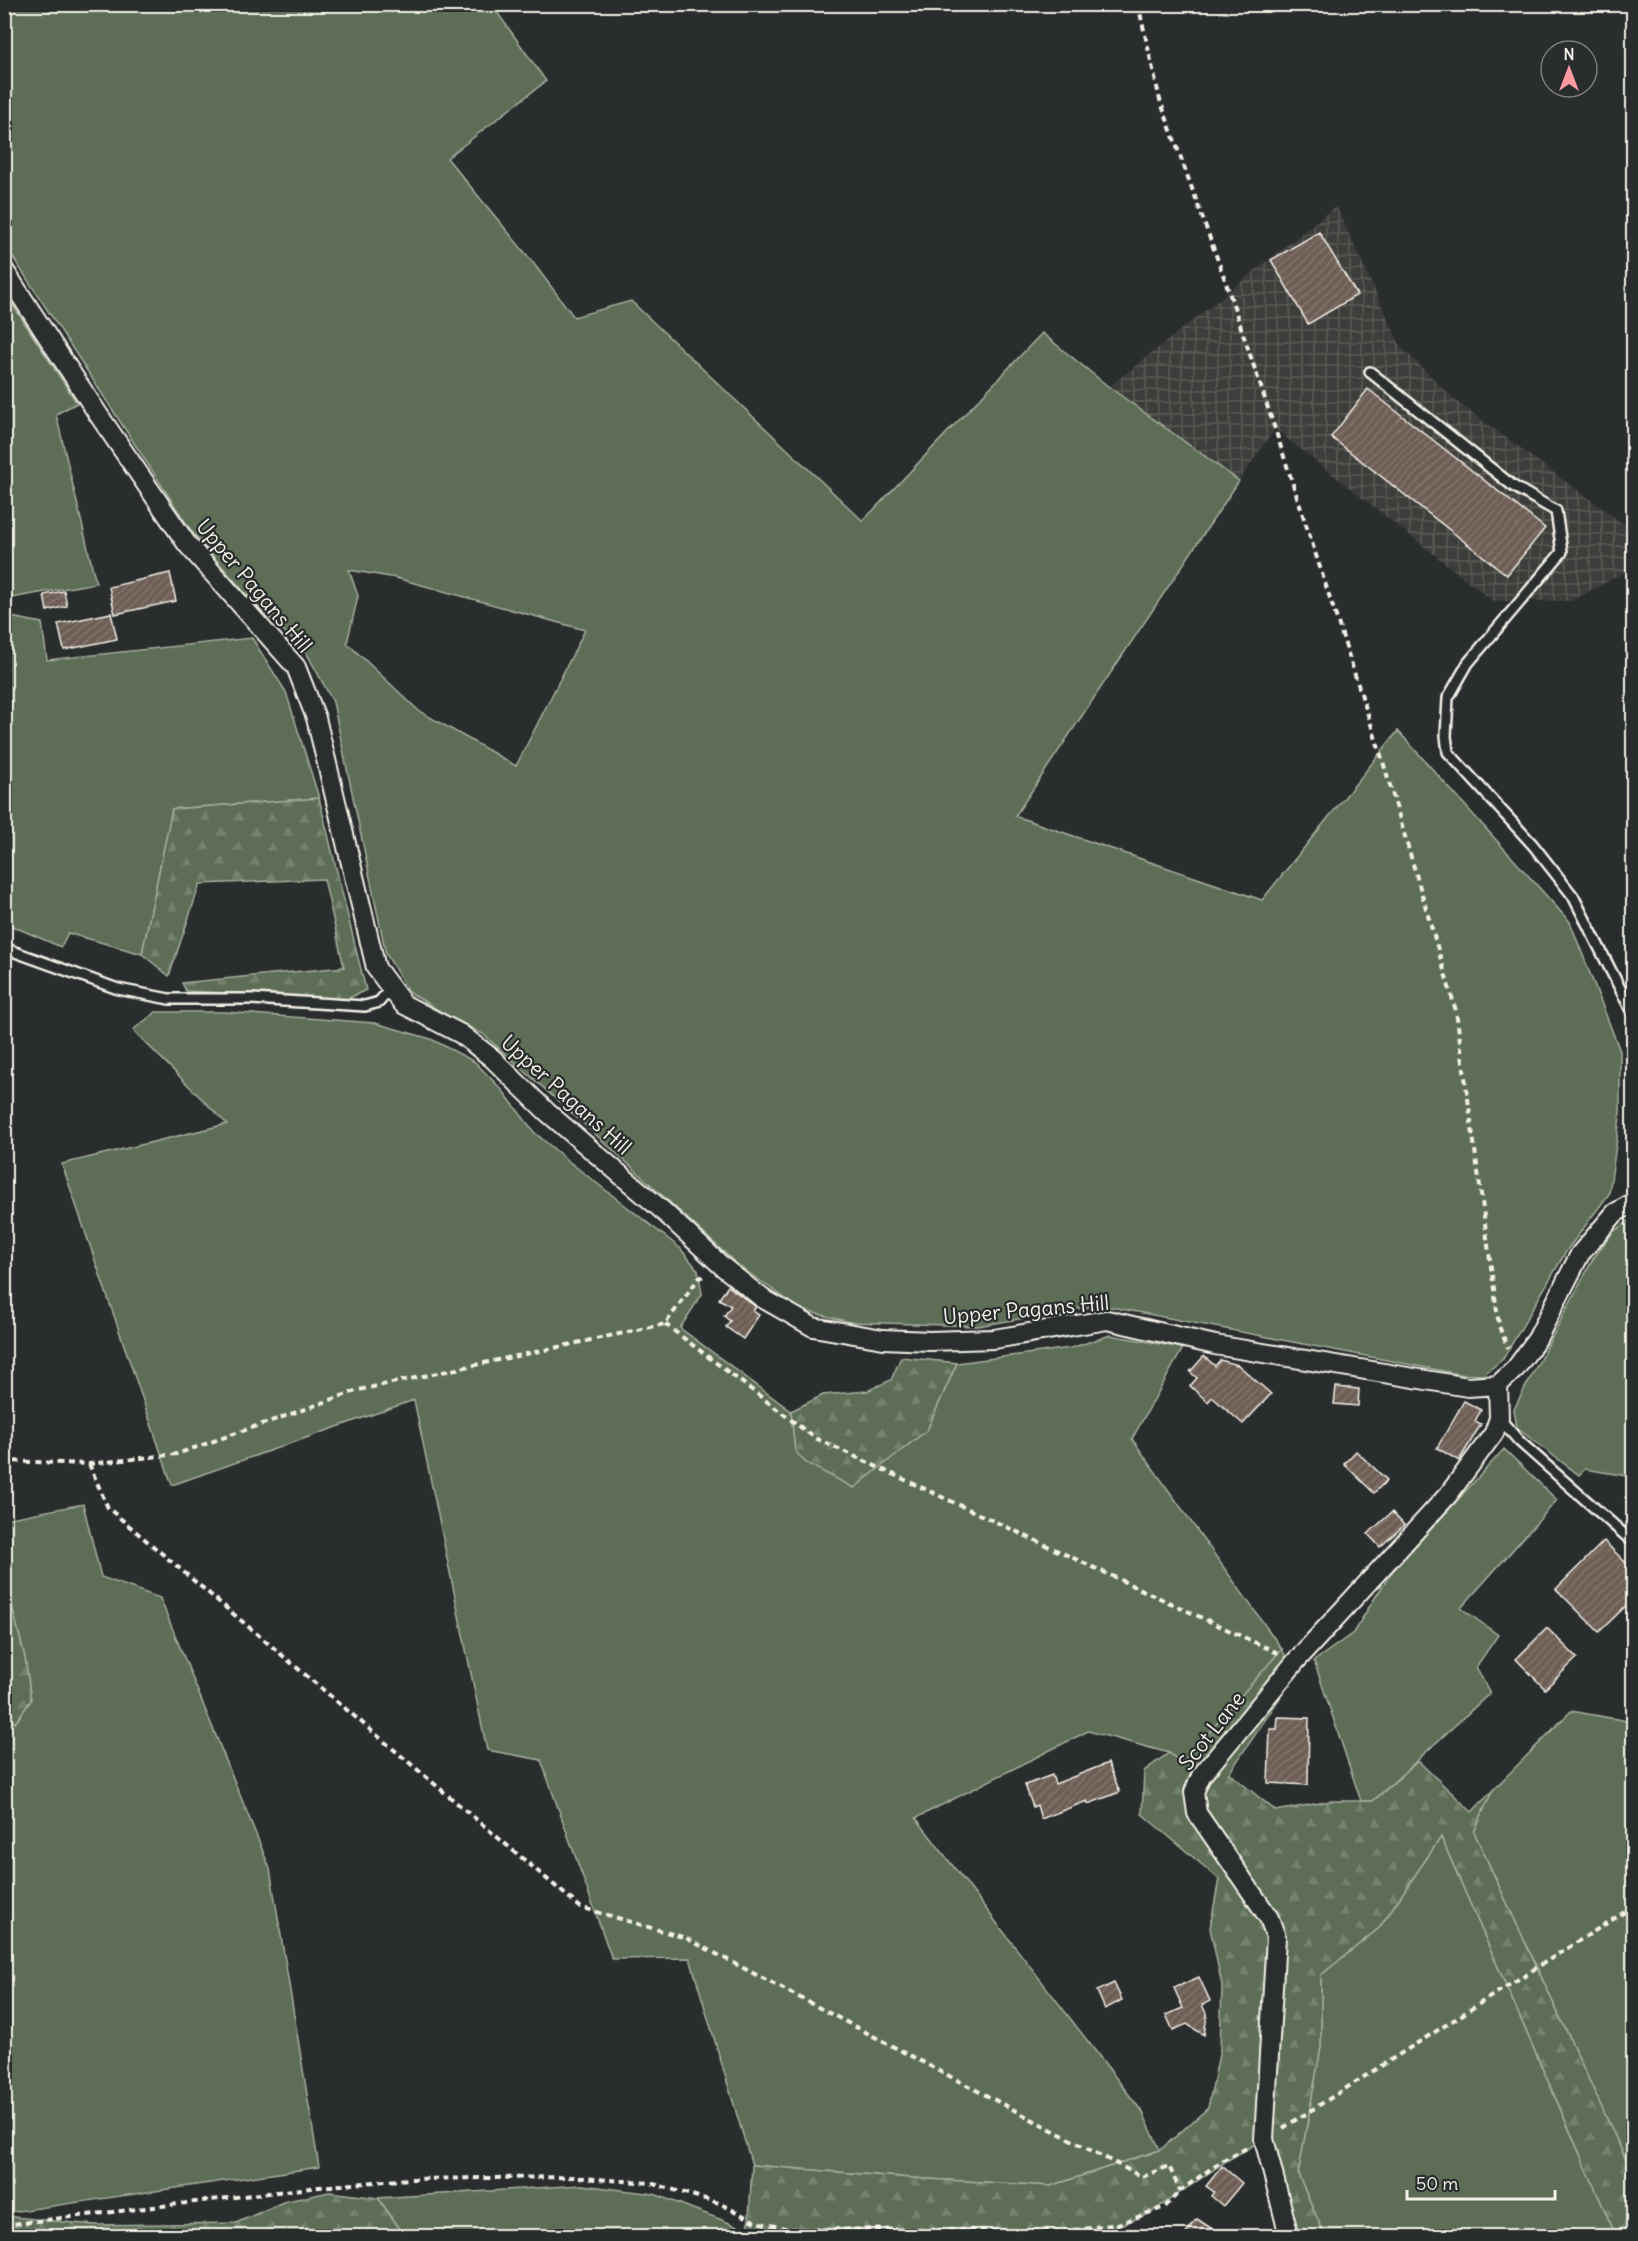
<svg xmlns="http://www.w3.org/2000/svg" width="1638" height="2241" viewBox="0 0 1638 2241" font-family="Delius,sans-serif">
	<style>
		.industrial { fill: url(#industrial-grid) }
		.green { fill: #5d6d57; stroke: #a8afa0; stroke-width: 1.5; fill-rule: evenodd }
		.forest { fill: url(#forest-firs); stroke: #a8afa0; stroke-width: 1.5 }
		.building { fill: url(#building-hatch); stroke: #f4f1e8; stroke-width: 1.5 }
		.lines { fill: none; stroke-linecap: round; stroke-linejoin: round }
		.lane-casing { stroke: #f4f1e8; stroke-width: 14 }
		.street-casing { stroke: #f4f1e8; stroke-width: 22 }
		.path { stroke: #f4f1e8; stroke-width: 4; stroke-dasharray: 6 4.5; stroke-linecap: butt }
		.lane { stroke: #2a2d2e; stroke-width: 9 }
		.street { stroke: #2a2d2e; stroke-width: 18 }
		.labels { text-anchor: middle; stroke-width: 4.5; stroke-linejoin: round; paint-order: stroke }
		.street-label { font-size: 21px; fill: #f4f1e8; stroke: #2a2d2e }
	</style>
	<defs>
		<pattern id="industrial-grid" width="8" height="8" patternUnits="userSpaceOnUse" patternTransform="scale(1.5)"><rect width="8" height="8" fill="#3e3c3a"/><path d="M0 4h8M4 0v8" fill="none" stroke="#5a5956"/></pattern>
		<pattern id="forest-firs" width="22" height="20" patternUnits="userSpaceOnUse" patternTransform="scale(1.5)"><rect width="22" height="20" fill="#5d6d57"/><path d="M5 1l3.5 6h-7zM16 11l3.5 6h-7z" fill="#75826f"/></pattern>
		<pattern id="building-hatch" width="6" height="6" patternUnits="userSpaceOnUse" patternTransform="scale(1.5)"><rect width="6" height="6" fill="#6e5e56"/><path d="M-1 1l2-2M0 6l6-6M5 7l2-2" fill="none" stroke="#83766e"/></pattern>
	</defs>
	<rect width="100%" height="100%" fill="#2a2d2e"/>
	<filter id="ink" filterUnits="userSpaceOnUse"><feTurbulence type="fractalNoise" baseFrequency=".0167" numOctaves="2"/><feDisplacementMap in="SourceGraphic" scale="12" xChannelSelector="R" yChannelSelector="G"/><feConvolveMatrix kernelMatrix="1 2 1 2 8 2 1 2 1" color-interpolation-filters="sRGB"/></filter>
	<g filter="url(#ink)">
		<path class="industrial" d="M1336 206 1401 347 1456 401 1633 531V568L1571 601H1493L1275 429 1239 481 1109 387Z"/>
		<path class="green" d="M4 5H492L546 81 447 158 531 260 574 317 631 301 863 521 1042 333 1109 387 1239 481 1015 816 1262 900 1398 731 1570 922 1620 1051V1117L1609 1194 1567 1250 1503 1359 1483 1375 1459 1374 1101 1305 978 1326 850 1322 802 1310 739 1266 624 1160 483 1034 443 1013 409 992 386 954 333 702 306 652 254 603 192 532 5 245ZM349 570 396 578 585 630 516 766 419 711 347 643 358 596Z
			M5 293 77 403 56 414 96 583 5 599Z
			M4 608 6 616 42 623 47 660 252 638 286 692 319 798 172 809 142 954 68 933 61 947 5 923Z
			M156 1012H224L375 1023 431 1039 475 1062 503 1091 534 1132 567 1160 680 1248 698 1270 702 1294 680 1328 791 1411 795 1451 927 1430 957 1363 1071 1348 1110 1335 1183 1348 1132 1439 1282 1649 1182 1764 1169 1753 1088 1731 916 1818 1143 2113 1160 2150 1051 2186 910 2178 752 2165 690 1958 612 1959 541 1760 487 1750 414 1400 172 1485 62 1164 227 1124 133 1030Z
			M1633 1218V1477L1585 1469 1579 1475 1517 1428 1514 1409 1593 1259 1612 1233Z
			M1504 1449 1557 1500 1461 1608 1498 1635 1476 1667 1490 1693 1373 1801H1361L1314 1661 1353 1633 1390 1574Z
			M83 1504 101 1577 160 1598 270 1869 319 2167 5 2213 4 1713 15 1723 31 1700 25 1658 5 1578V1519Z
			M1571 1711 1633 1722V2175L1474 1832 1492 1791Z
			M1441 1837 1616 2236H1325L1298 2174 1321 2047V1975L1379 1928Z
			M582 2185 654 2194 748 2230V2236H405L378 2198Z"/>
		<path class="forest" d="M319 798 366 990 347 999 186 991 182 983 344 967 324 879 200 884 169 976 142 954 172 809Z
			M901 1357 957 1363 927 1430 854 1488 806 1463 795 1451 791 1411 823 1395 867 1391 891 1380Z
			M5 1578 25 1658 31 1700 15 1723 5 1713Z
			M1282 1649 1295 1676 1229 1773 1276 1811 1331 1801H1373L1418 1761 1472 1812 1492 1791 1474 1832 1633 2175V2236H1616L1441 1837 1379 1928 1321 1975V2047L1298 2174 1325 2236H1289L1264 2139 1228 2160 1150 2213 1094 2236H748L752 2165 910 2178 1051 2186 1160 2150 1208 2108 1220 2050 1222 1985 1210 1928 1219 1879 1142 1814 1144 1771 1169 1753 1182 1763Z
			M329 2192 378 2198 405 2236H5V2216L94 2225 236 2223 283 2202Z"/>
		<path class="building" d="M1319 232 1357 295 1308 324 1271 260Z
			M1368 389 1545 528 1507 575 1331 437Z
			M170 573 176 601 115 614 109 587Z
			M64 591 67 606 47 611 44 595Z
			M111 613 117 639 64 650 58 624Z
			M728 1286 756 1307 753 1311 759 1315 743 1339 726 1327 730 1321 724 1316 731 1306 719 1299Z
			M1204 1356 1215 1366 1220 1360 1238 1365 1271 1394 1243 1424 1212 1397 1208 1402 1190 1386 1197 1378 1190 1372Z
			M1336 1387 1359 1389 1358 1406 1334 1404Z
			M1464 1401 1481 1410 1475 1421 1481 1424 1459 1461 1437 1448Z
			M1356 1451 1387 1480 1374 1493 1344 1464Z
			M1392 1512 1404 1525 1380 1547 1368 1534Z
			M1604 1541 1634 1571V1598L1599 1632 1556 1589Z
			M1547 1628 1577 1658 1545 1689 1516 1659Z
			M1278 1717 1309 1718 1308 1785 1268 1783 1270 1729H1277Z
			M1108 1763 1120 1792 1088 1804 1087 1801 1041 1819 1037 1805 1033 1807 1025 1785 1052 1775 1055 1784Z
			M1199 1977 1210 2001 1202 2005 1207 2015 1204 2035 1187 2024 1173 2030 1166 2015 1183 2008 1174 1988Z
			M1114 1983 1122 2000 1105 2009 1097 1991Z
			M1222 2166 1242 2183 1223 2206 1211 2196 1214 2192 1206 2186Z
			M1197 2219 1223 2236H1184Z"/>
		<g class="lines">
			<defs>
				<path id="lane" d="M1370 372 1513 486 1556 511 1562 552 1468 663 1448 698 1446 736 1448 752 1533 845 1573 896 1634 1016
					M4 948 118 989 169 999H252L365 1006 379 1002 391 988
					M1499 1418 1519 1441 1634 1543"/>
				<path id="street" d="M4 270 98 414 187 544 296 667 316 718 376 968 403 1004 461 1034 492 1058 547 1112 662 1210 723 1267 762 1298 813 1327 883 1339 930 1341 994 1339 1107 1320 1215 1345 1468 1387 1498 1385
					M1498 1385 1516 1368 1537 1339 1580 1254 1615 1213 1634 1202
					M1289 2236 1264 2139 1276 1937 1269 1918 1197 1813 1194 1792 1201 1776 1296 1661 1448 1495 1494 1433 1499 1418 1498 1385"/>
			</defs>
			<use href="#lane" class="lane-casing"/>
			<use href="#street" class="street-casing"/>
			<path class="path" d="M1138 4 1160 100 1225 280 1275 429 1382 758 1456 1011 1499 1326 1508 1348
				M665 1324 815 1438 1280 1654
				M4 1461 89 1464 177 1454 359 1390 665 1324 699 1278 706 1275
				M89 1464 108 1508 580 1907 686 1938 1142 2177 1169 2166 1180 2191
				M1283 2128 1634 1906
				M4 2225 319 2187 409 2179 570 2177 650 2183 719 2203 756 2222 789 2229 1069 2231 1118 2224 1165 2207 1180 2191 1223 2160 1247 2148"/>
			<use href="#lane" class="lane"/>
			<use href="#street" class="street"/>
		</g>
	</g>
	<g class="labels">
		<g class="street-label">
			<text transform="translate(254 586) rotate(50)" y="7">Upper Pagans Hill</text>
			<text transform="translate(566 1095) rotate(42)" y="7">Upper Pagans Hill</text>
			<text transform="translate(1026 1310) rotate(-5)" y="7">Upper Pagans Hill</text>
			<text transform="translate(1212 1731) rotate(-52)" y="7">Scot Lane</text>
		</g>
	</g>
	<rect width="1638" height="2241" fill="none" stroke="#2a2d2e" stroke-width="24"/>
	<rect x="12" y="12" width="1614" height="2217" fill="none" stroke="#f4f1e8" stroke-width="2" filter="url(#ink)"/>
	<g transform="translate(1569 69)"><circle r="28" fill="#2a2d2e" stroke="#7b7b78" stroke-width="1.5"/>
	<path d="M0-4.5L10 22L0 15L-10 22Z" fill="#ff9aa2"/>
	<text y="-9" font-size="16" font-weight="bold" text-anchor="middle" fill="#f4f1e8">N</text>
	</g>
	<path d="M1407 2190v9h148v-9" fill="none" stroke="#f4f1e8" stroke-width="3"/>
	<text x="1416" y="2190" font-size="18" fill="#f4f1e8" stroke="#2a2d2e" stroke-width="4.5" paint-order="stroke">50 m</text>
</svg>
